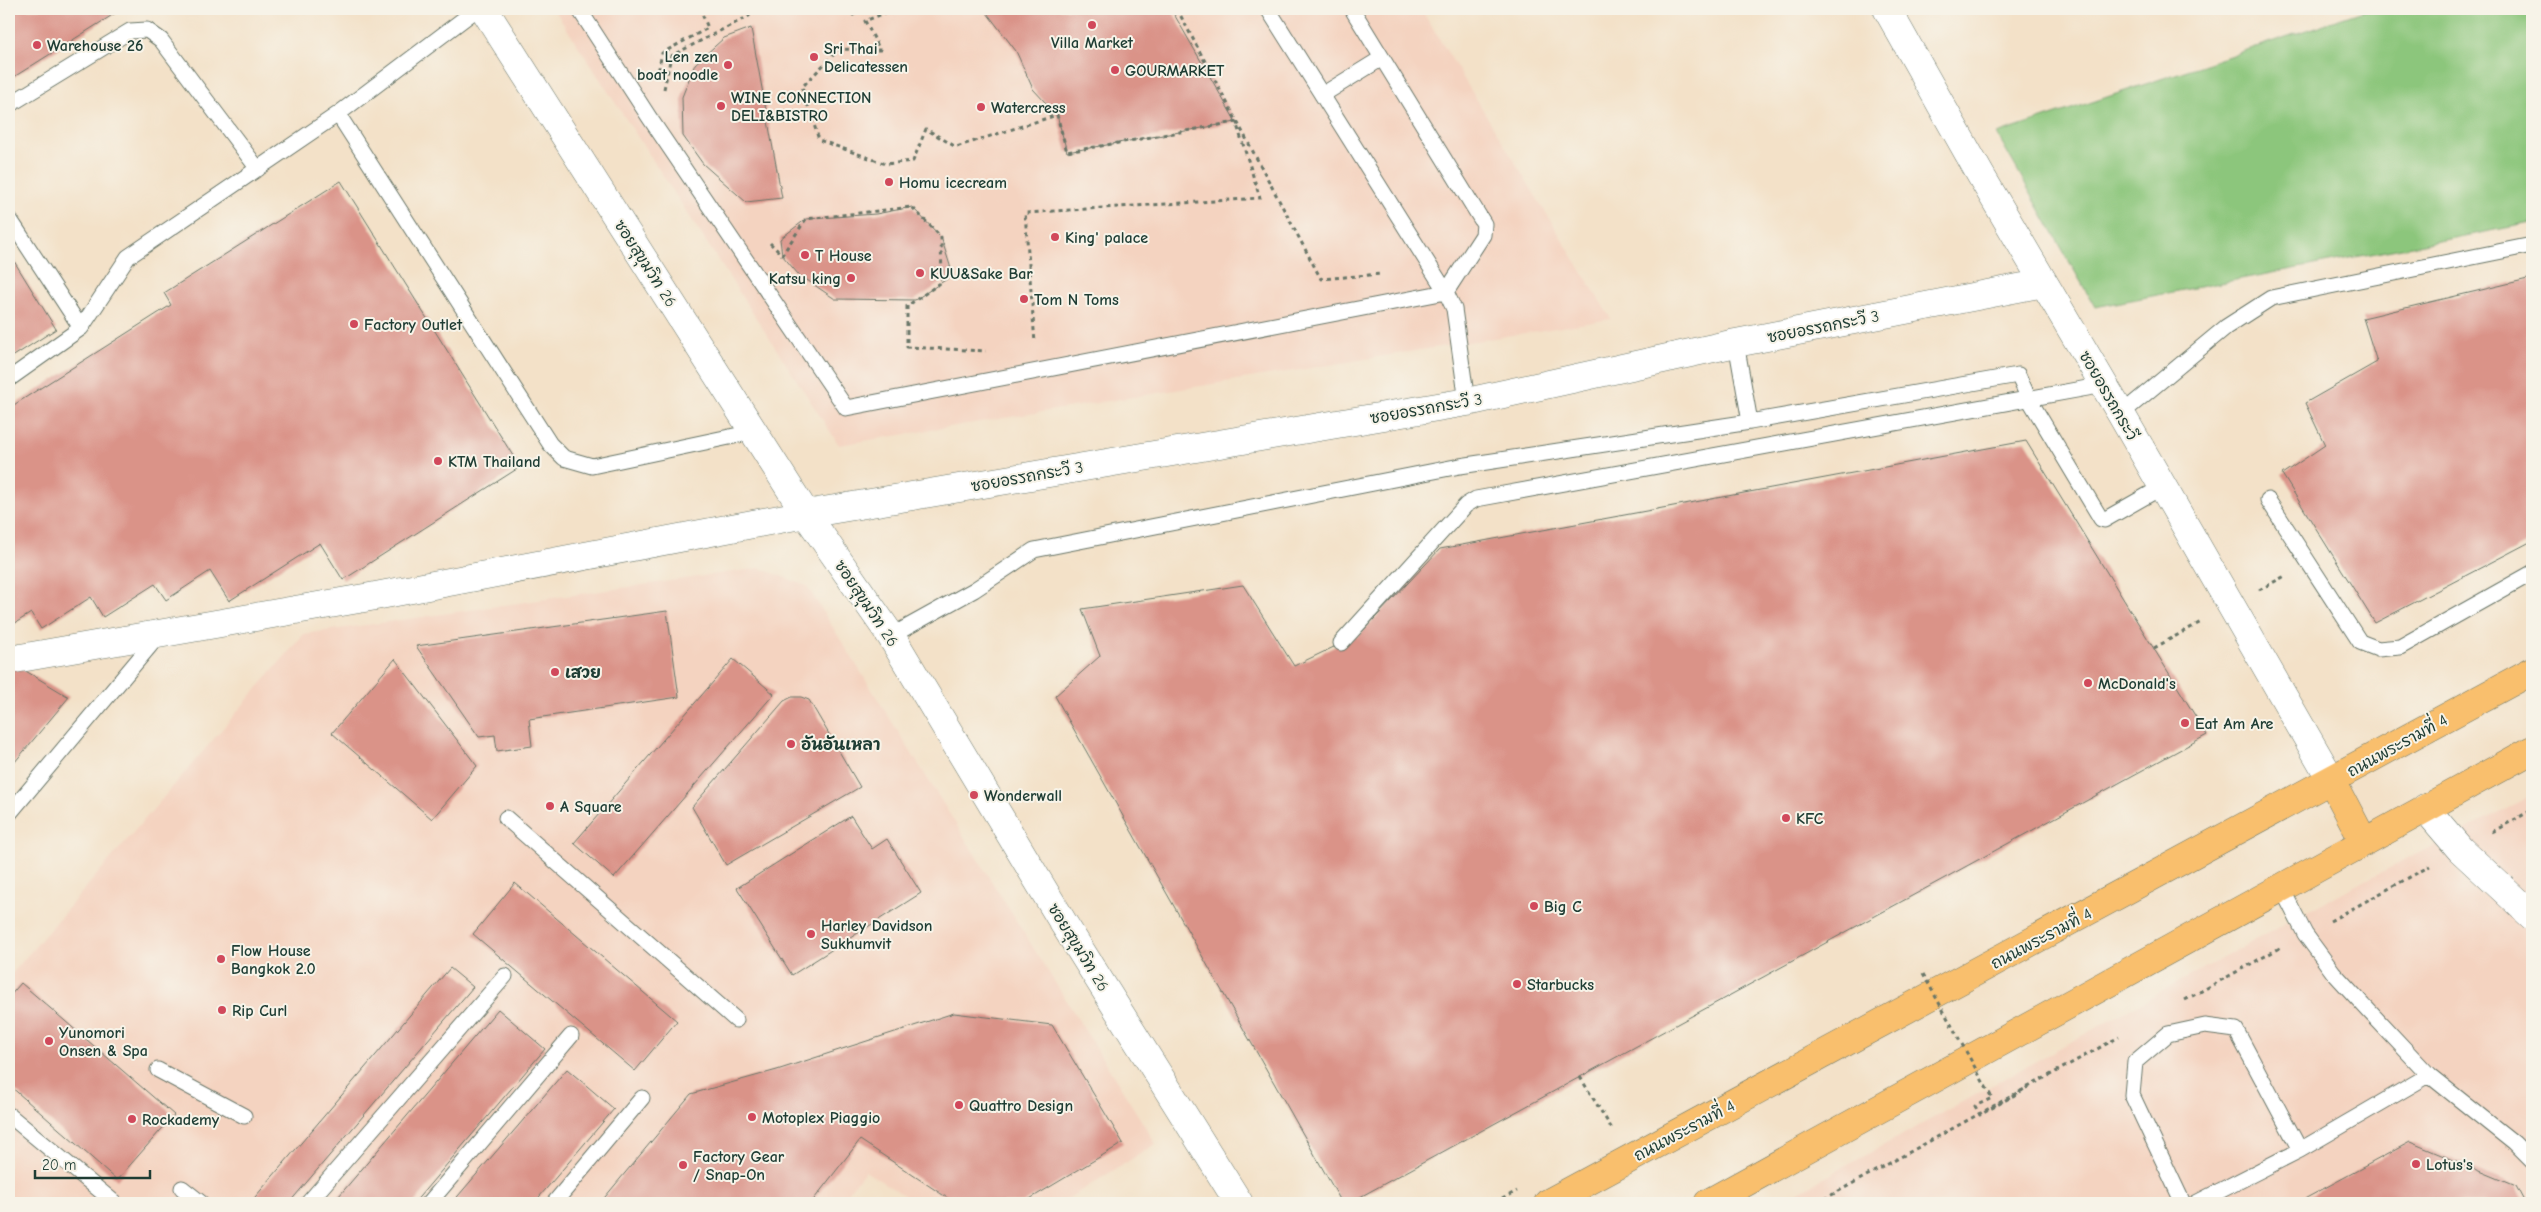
<svg xmlns="http://www.w3.org/2000/svg" width="2541" height="1212" viewBox="0 0 2541 1212" font-family="'Comic Neue','Playpen Sans Thai',sans-serif">
	<style>
		.built { fill: #f4d3c0 }
		.green { fill: #8cc67b; stroke: #568258 }
		.building { fill: #da9388 }
		.lines { fill: none; stroke-linecap: round; stroke-linejoin: round }
		.service-casing { stroke: #697668; stroke-width: 17 }
		.minor-casing { stroke: #697668; stroke-width: 29 }
		.tertiary-casing { stroke: #697668; stroke-width: 29 }
		.primary-casing { stroke: #697668; stroke-width: 29 }
		.path { stroke: #697668; stroke-width: 3; stroke-dasharray: 4 4; stroke-linecap: butt }
		.service { stroke: #fff; stroke-width: 15 }
		.minor { stroke: #fff; stroke-width: 28 }
		.tertiary { stroke: #fff; stroke-width: 28 }
		.primary { stroke: #f9bf6d; stroke-width: 28 }
		.path-bridge { stroke: #697668; stroke-width: 3; stroke-dasharray: 4 4; stroke-linecap: butt }
		.poi-dot { fill: #d1495b; stroke: #f7f3e8; stroke-width: 2 }
		.labels { text-anchor: middle; stroke-width: 4; stroke-linejoin: round; paint-order: stroke }
		.poi-label { font-size: 16px; font-weight: bold; fill: #1f3d34; stroke: #f7f3e8; text-anchor: start }
		.street-label { font-size: 16px; fill: #1f3d34; stroke: #f7f3e8 }
	</style>
	<rect width="100%" height="100%" fill="#f7f3e8"/>
	<filter id="ink" filterUnits="userSpaceOnUse"><feTurbulence type="fractalNoise" baseFrequency=".02" numOctaves="2"/><feDisplacementMap in="SourceGraphic" scale="10" xChannelSelector="R" yChannelSelector="G"/><feConvolveMatrix kernelMatrix="1 2 1 2 8 2 1 2 1" color-interpolation-filters="sRGB"/></filter>
	<filter id="wash" filterUnits="userSpaceOnUse"><feTurbulence type="fractalNoise" baseFrequency=".0096" numOctaves="4" result="noise"/><feDisplacementMap in="SourceGraphic" scale="20" xChannelSelector="R" yChannelSelector="G"/><feGaussianBlur stdDeviation="1.12" result="paint"/><feColorMatrix in="noise" values="0 0 0 0 0 0 0 0 0 0 0 0 0 0 0 0 0 1.4 0 .05"/><feComposite in="paint" operator="in"/></filter>
	<g filter="url(#wash)">
		<rect width="100%" height="100%" fill="#f3e1c8"/>
		<path class="built" d="M554 9H1421L1611 319 839 445Z
			M760 568 807 586 1156 1144 1061 1203H916L865 1171 839 1203H9V977L304 634Z
			M2532 795V1203H1779L2335 896Z"/>
		<path class="green" d="M2369 9H2532V223L2095 307 1997 134Z"/>
		<g id="blocks">
			<path class="building" d="M9 9H122L9 80Z
				M984 9H1171L1236 122 1067 152 1057 115 1033 89 1016 51Z
				M751 28 782 198 746 202 703 164 683 136 682 97 695 64 724 38Z
				M341 181 520 467 343 580 320 543 229 601 210 571 166 600 155 584 103 617 91 597 41 629 31 613 9 627V408L171 305 164 293Z
				M912 207 941 237 953 275 915 300 835 299 798 274 782 255 780 239 806 219 876 214Z
				M9 253 56 329 9 359Z
				M2532 278V541L2375 623 2282 474 2325 445 2305 403 2377 362 2363 318Z
				M2026 441 2207 735 1349 1203H1342L1055 696 1100 656 1082 609 1243 585 1294 666 1359 635 1440 549Z
				M667 611 679 697 529 719 532 746 497 751 495 735 479 737 416 646Z
				M395 659 477 766 432 819 332 733Z
				M733 659 774 694 614 878 574 843Z
				M9 661 69 697 9 769Z
				M792 697H801L809 700 860 787 726 865 692 807 784 701Z
				M851 816 872 849 887 839 921 893 792 975 737 888Z
				M515 883 677 1021 635 1071 473 934Z
				M450 968 473 987 289 1203H250Z
				M21 983 174 1115 117 1180 9 1085V997Z
				M498 1009 545 1049 414 1203H333Z
				M954 1013 1052 1025 1123 1143 1023 1203H955L860 1140 811 1203H600L691 1094 777 1070Z
				M567 1069 614 1109 534 1203H452Z
				M2410 1142 2516 1186 2525 1203H2297Z"/>
		</g>
	</g>
	<g filter="url(#ink)">
		<use href="#blocks" fill-opacity="0" stroke="#697668" stroke-width="1"/>
		<g class="lines">
			<defs>
				<path id="service" d="M579 9 649 117 846 408 1446 292 1483 235 1484 224 1352 9
					M1268 9 1446 292 1454 309 1467 402
					M1322 95 1382 58
					M9 105 130 31 147 30 161 40 258 169
					M338 114 550 444 564 458 592 466 753 432
					M9 218 81 328
					M9 379 81 328 128 257 338 114 477 9
					M2121 414 2226 327 2271 298 2532 245
					M1750 422 2018 375 2029 399 2101 519 2104 520 2162 487
					M2268 500 2360 642 2378 649 2400 647 2532 573
					M891 636 974 590 1034 550 1460 466 1750 422 1736 343
					M1341 643 1466 505 1476 499 2104 385
					M9 814 159 635
					M506 818 736 1020
					M2281 887 2305 934 2333 972 2369 1011 2429 1075 2514 1143 2532 1161
					M158 1070 244 1116
					M9 1115 115 1203
					M182 1188 201 1203
					M308 1203 505 976
					M429 1203 571 1036
					M554 1203 642 1098
					M2183 1203 2132 1095 2135 1062 2168 1034 2205 1026 2236 1030 2300 1150
					M2196 1203 2300 1150 2429 1075"/>
				<path id="minor" d="M1887 9 1980 174 2121 414 2332 781
					M9 660 370 597 806 514 1467 402 1736 343 2044 283
					M2425 808 2460 849 2532 916"/>
				<path id="tertiary" d="M484 9 806 514 891 636 1064 924 1239 1203"/>
				<path id="primary" d="M2332 781 2364 842
					M1548 1203 2532 671
					M1708 1203 2532 750"/>
			</defs>
			<use href="#service" class="service-casing"/>
			<use href="#minor" class="minor-casing"/>
			<use href="#tertiary" class="tertiary-casing"/>
			<use href="#primary" class="primary-casing"/>
			<path class="path" d="M616 9H630
				M847 9 853 15 863 9
				M895 9 865 21 880 50 839 49 802 87 819 140 886 164 913 161 926 129 956 147 1057 115 1067 152 1236 122 1260 198 1025 213 1035 343
				M1177 9 1321 279 1381 274
				M657 78 662 53 708 28 700 9
				M664 89 671 56 749 16 752 9
				M770 243 782 255 806 219 912 207 941 237 942 282 907 306V347L986 351
				M2259 590 2285 576
				M2154 648 2201 622
				M2492 832 2532 810
				M2330 921 2430 866
				M2185 1000 2280 948
				M1580 1077 1612 1129
				M1495 1203 1517 1191
				M1817 1203 2119 1037"/>
			<use href="#service" class="service"/>
			<use href="#minor" class="minor"/>
			<use href="#tertiary" class="tertiary"/>
			<use href="#primary" class="primary"/>
			<path class="path-bridge" d="M1923 974 1992 1098 1975 1106 1980 1115 2028 1087"/>
		</g>
	</g>
	<g class="poi-dot">
		<circle cx="1092" cy="25" r="5"/>
		<circle cx="37" cy="45" r="5"/>
		<circle cx="814" cy="57" r="5"/>
		<circle cx="728" cy="65" r="5"/>
		<circle cx="1115" cy="70" r="5"/>
		<circle cx="721" cy="106" r="5"/>
		<circle cx="981" cy="107" r="5"/>
		<circle cx="889" cy="182" r="5"/>
		<circle cx="1055" cy="237" r="5"/>
		<circle cx="805" cy="255" r="5"/>
		<circle cx="920" cy="273" r="5"/>
		<circle cx="851" cy="278" r="5"/>
		<circle cx="1024" cy="299" r="5"/>
		<circle cx="354" cy="324" r="5"/>
		<circle cx="438" cy="461" r="5"/>
		<circle cx="555" cy="672" r="5"/>
		<circle cx="2088" cy="683" r="5"/>
		<circle cx="2185" cy="723" r="5"/>
		<circle cx="791" cy="744" r="5"/>
		<circle cx="974" cy="795" r="5"/>
		<circle cx="550" cy="806" r="5"/>
		<circle cx="1786" cy="818" r="5"/>
		<circle cx="1534" cy="906" r="5"/>
		<circle cx="811" cy="934" r="5"/>
		<circle cx="221" cy="959" r="5"/>
		<circle cx="1517" cy="984" r="5"/>
		<circle cx="222" cy="1010" r="5"/>
		<circle cx="49" cy="1041" r="5"/>
		<circle cx="959" cy="1105" r="5"/>
		<circle cx="752" cy="1117" r="5"/>
		<circle cx="132" cy="1119" r="5"/>
		<circle cx="2416" cy="1164" r="5"/>
		<circle cx="683" cy="1165" r="5"/>
	</g>
	<g class="labels">
		<g class="poi-label">
			<text x="1092" y="48" text-anchor="middle">Villa Market</text>
			<text x="47" y="51">Warehouse 26</text>
			<text x="824" y="54">Sri Thai<tspan x="824" dy="18">Delicatessen</tspan></text>
			<text x="718" y="62" text-anchor="end">Len zen<tspan x="718" dy="18">boat noodle</tspan></text>
			<text x="1125" y="76">GOURMARKET</text>
			<text x="731" y="103">WINE CONNECTION<tspan x="731" dy="18">DELI&amp;BISTRO</tspan></text>
			<text x="991" y="113">Watercress</text>
			<text x="899" y="188">Homu icecream</text>
			<text x="1065" y="243">King' palace</text>
			<text x="815" y="261">T House</text>
			<text x="930" y="279">KUU&amp;Sake Bar</text>
			<text x="841" y="284" text-anchor="end">Katsu king</text>
			<text x="1034" y="305">Tom N Toms</text>
			<text x="364" y="330">Factory Outlet</text>
			<text x="448" y="467">KTM Thailand</text>
			<text x="565" y="678">เสวย</text>
			<text x="2098" y="689">McDonald's</text>
			<text x="2195" y="729">Eat Am Are</text>
			<text x="801" y="750">อันอันเหลา</text>
			<text x="984" y="801">Wonderwall</text>
			<text x="560" y="812">A Square</text>
			<text x="1796" y="824">KFC</text>
			<text x="1544" y="912">Big C</text>
			<text x="821" y="931">Harley Davidson<tspan x="821" dy="18">Sukhumvit</tspan></text>
			<text x="231" y="956">Flow House<tspan x="231" dy="18">Bangkok 2.0</tspan></text>
			<text x="1527" y="990">Starbucks</text>
			<text x="232" y="1016">Rip Curl</text>
			<text x="59" y="1038">Yunomori<tspan x="59" dy="18">Onsen &amp; Spa</tspan></text>
			<text x="969" y="1111">Quattro Design</text>
			<text x="762" y="1123">Motoplex Piaggio</text>
			<text x="142" y="1125">Rockademy</text>
			<text x="693" y="1162">Factory Gear<tspan x="693" dy="18">/ Snap-On</tspan></text>
			<text x="2426" y="1170">Lotus's</text>
		</g>
		<g class="street-label">
			<text transform="translate(646 263) rotate(57)" y="6">ซอยสุขุมวิท 26</text>
			<text transform="translate(1823 326) rotate(-11)" y="6">ซอยอรรถกระวี 3</text>
			<text transform="translate(2109 395) rotate(60)" y="6">ซอยอรรถกระวี</text>
			<text transform="translate(1426 408) rotate(-10)" y="6">ซอยอรรถกระวี 3</text>
			<text transform="translate(1027 476) rotate(-10)" y="6">ซอยอรรถกระวี 3</text>
			<text transform="translate(867 603) rotate(56)" y="6">ซอยสุขุมวิท 26</text>
			<text transform="translate(2397 745) rotate(-29)" y="6">ถนนพระรามที่ 4</text>
			<text transform="translate(2041 938) rotate(-28)" y="6">ถนนพระรามที่ 4</text>
			<text transform="translate(1079 947) rotate(58)" y="6">ซอยสุขุมวิท 26</text>
			<text transform="translate(1684 1130) rotate(-28)" y="6">ถนนพระรามที่ 4</text>
		</g>
	</g>
	<rect width="2541" height="1212" fill="none" stroke="#f7f3e8" stroke-width="30"/>
	<path d="M35 1170v8h115v-8" fill="none" stroke="#1f3d34" stroke-width="2.5"/>
	<text x="42" y="1170" font-size="15" fill="#1f3d34" stroke="#f7f3e8" stroke-width="4" paint-order="stroke">20 m</text>
</svg>
